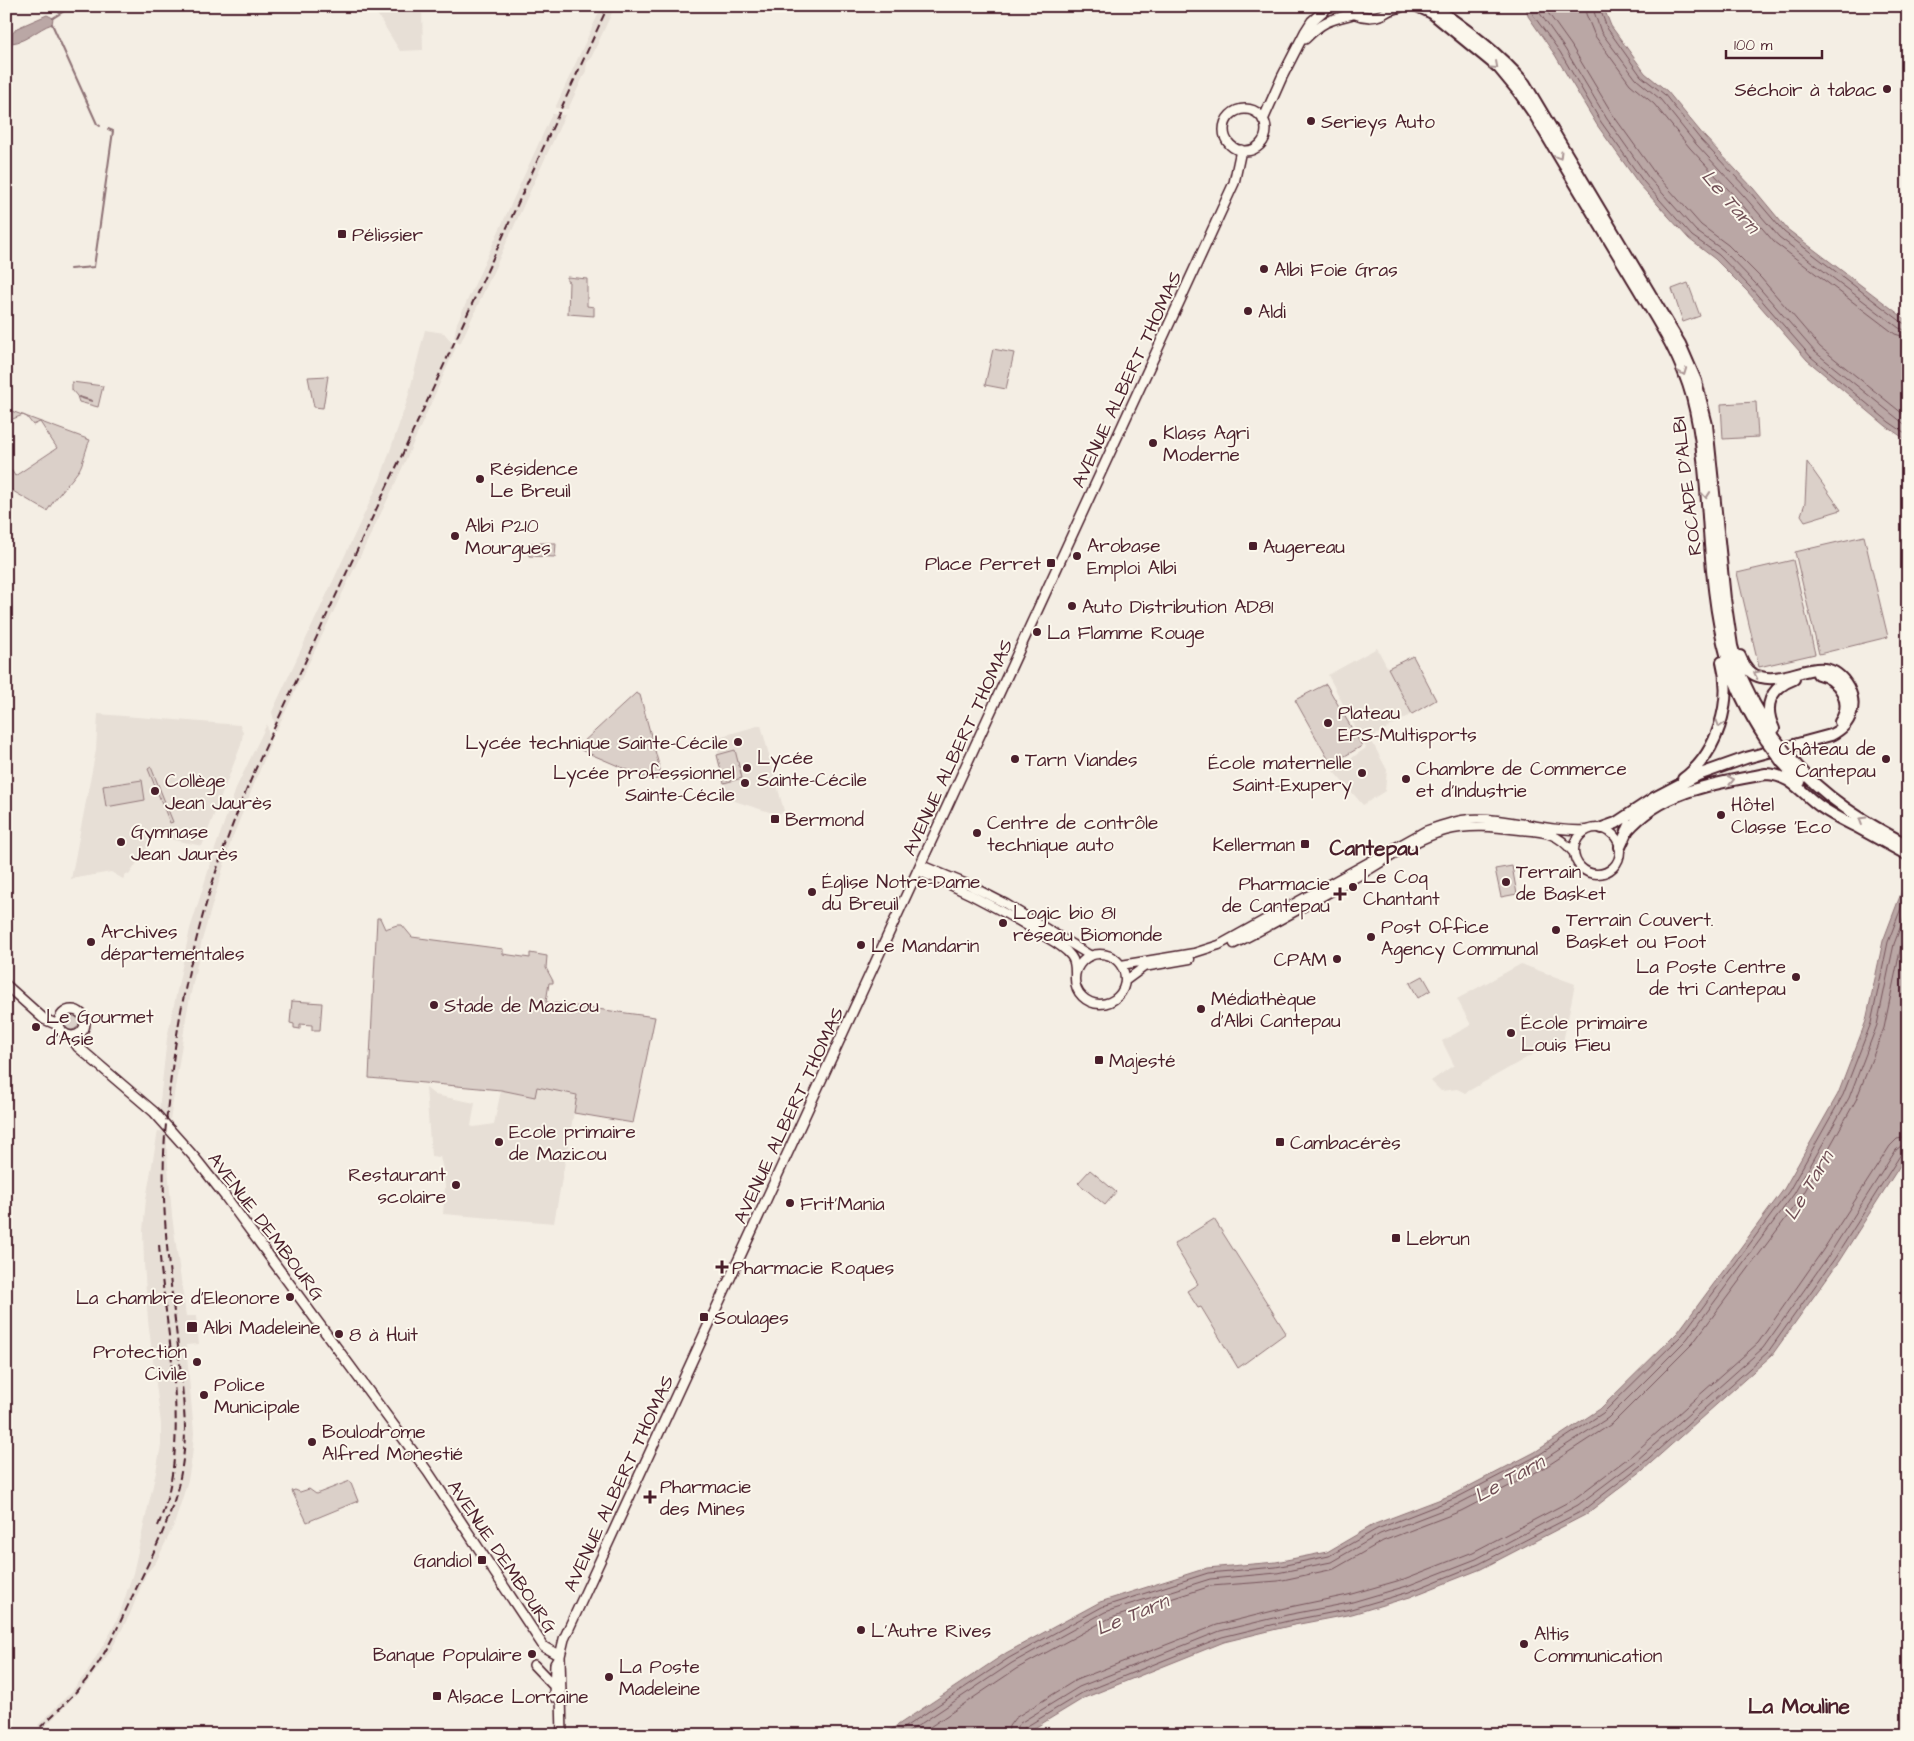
<svg xmlns="http://www.w3.org/2000/svg" width="1914" height="1741" viewBox="0 0 1914 1741" font-family="'Architects Daughter',sans-serif">
	<style>
		.built { fill: #e7dfd6 }
		.green { fill: #dbd0c9; stroke: #92787a }
		.water { fill: #baa7a5; stroke: #8d7174 }
		.lines { fill: none; stroke-linecap: round; stroke-linejoin: round }
		.shore { stroke: #77555c; stroke-width: 1 }
		.stream { stroke: #8d7174; stroke-width: 2 }
		.secondary-casing { stroke: #4a1f2b; stroke-width: 11 }
		.primary-casing { stroke: #4a1f2b; stroke-width: 12 }
		.trunk-casing { stroke: #4a1f2b; stroke-width: 14 }
		.secondary { stroke: #fbf7ec; stroke-width: 8 }
		.primary { stroke: #fbf7ec; stroke-width: 9 }
		.trunk { stroke: #fbf7ec; stroke-width: 10 }
		.rail { stroke: #4a1f2b; stroke-width: 2; stroke-dasharray: 8 4; stroke-linecap: butt }
		.trunk-bridge-casing { stroke: #4a1f2b; stroke-width: 14; stroke-linecap: butt }
		.trunk-bridge { stroke: #fbf7ec; stroke-width: 10 }
		.oneway { stroke: #ab9695 }
		.poi-dot { fill: #4a1f2b; stroke: #fbf7ec; stroke-width: 2 }
		.labels { text-anchor: middle; stroke-width: 4; stroke-linejoin: round; paint-order: stroke }
		.poi-label { font-size: 19px; fill: #4a1f2b; stroke: #fbf7ec; text-anchor: start }
		.street-label { font-size: 19px; fill: #4a1f2b; stroke: #fbf7ec }
		.water-label { font-size: 20px; font-style: italic; fill: #714f56; stroke: #fbf7ec }
		.quarter-label { font-size: 21px; font-weight: bold; fill: #4a1f2b; stroke: #fbf7ec }
	</style>
	<rect width="100%" height="100%" fill="#f4eee4"/>
	<filter id="ink" filterUnits="userSpaceOnUse"><feTurbulence type="fractalNoise" baseFrequency=".02" numOctaves="2"/><feDisplacementMap in="SourceGraphic" scale="10" xChannelSelector="R" yChannelSelector="G"/><feConvolveMatrix kernelMatrix="1 2 1 2 8 2 1 2 1" color-interpolation-filters="sRGB"/></filter>
	<g filter="url(#ink)">
		<path class="built" d="M372 6H422L423 50 400 51Z
			M602 6H615L591 58 587 61 586 71 568 109 555 108Z
			M552 114 565 115 460 344 454 337 457 323Z
			M425 330 444 333 456 347 395 484 276 731 272 712 380 480 407 401Z
			M1377 648 1412 714 1370 738 1387 770 1385 791 1363 805 1333 771 1366 748 1328 675Z
			M98 714 240 725 243 733 241 745 202 846 174 840 160 833 155 835 129 875 126 874 123 879 111 872 71 879 96 750Z
			M267 724 270 745 231 841 202 940 187 1012 170 1120 159 1110 167 1038 190 929 216 846 237 786Z
			M761 725 784 811 779 815 728 799 715 738Z
			M1521 964 1575 984 1562 1047 1537 1052 1465 1093 1457 1089 1441 1091 1431 1081 1454 1065 1442 1041 1471 1025 1457 999Z
			M537 1087 577 1095 554 1223 443 1214 445 1187 444 1173 440 1157 431 1156 426 1088 435 1095 475 1103 471 1126 474 1127 494 1124 501 1090 534 1097Z
			M158 1131 167 1132V1154L172 1216 186 1316H196L199 1344 186 1345 194 1433 192 1457 188 1480 174 1525 156 1562 146 1574 130 1614 110 1652 87 1683 41 1731 38 1725 72 1691 87 1672 111 1632 120 1613 133 1573 156 1472 161 1445V1424L148 1320 144 1263 143 1231 146 1199Z"/>
		<path class="green" d="M567 277 587 279V306L594 307V316L568 314 569 282 567 281Z
			M1688 283 1700 316 1683 322 1672 289Z
			M993 349 1014 353 1006 389 985 385Z
			M328 376 323 408 314 407 308 377Z
			M72 382 103 386 98 407 79 402 77 396 72 390Z
			M1756 402 1758 437 1723 439 1721 404Z
			M6 409 90 440C86 448 83 464 79 470 69 484 56 496 47 511L6 487V473L12 471 15 476 57 448 40 422 33 425 27 417 23 415 10 420 6 415Z
			M1807 462 1841 510 1805 521 1801 515 1805 503Z
			M1864 536 1888 637 1819 654 1795 552Z
			M528 543H556L555 557 529 556Z
			M1793 560 1815 654 1759 667 1737 573Z
			M1413 656 1436 700 1412 714 1388 668Z
			M1326 684 1362 746 1331 764 1295 700Z
			M636 693 640 695 660 769V776L658 779 651 780 581 750 582 743Z
			M735 750 742 778 724 783 717 755Z
			M151 767 173 822 170 823 148 769Z
			M142 780 145 800 106 807 103 786Z
			M1512 866 1517 894 1501 897 1495 869Z
			M377 918H380L385 929 397 925H402L412 937 503 949V954L530 958V953L547 956 546 968 553 981V983H549L546 1002 655 1017 633 1123 574 1113 577 1095 537 1087 535 1097 501 1090 369 1078Z
			M1423 976 1431 990 1418 998 1410 983Z
			M292 1001 322 1003 320 1030H312V1025L300 1024V1029L294 1028V1024L290 1023Z
			M63 1022a8 8 0 1 1 16 0a8 8 0 1 1-16 0Z
			M1090 1170 1116 1192 1105 1205 1078 1183Z
			M1214 1219 1286 1333 1238 1368 1201 1307 1198 1308 1187 1291 1198 1284 1174 1244Z
			M350 1481 358 1501 307 1522 292 1491 295 1490 300 1492 309 1489 316 1494Z"/>
		<path class="water" d="M1526 6H1603L1611 26 1645 73 1667 91 1704 136 1753 188 1787 229 1908 321V441L1886 426 1807 360 1747 291 1715 259 1689 239 1639 184 1597 125 1555 55 1528 16Z
			M47 15 53 18 52 24C37 29 28 41 12 43V34L17 28Z
			M1908 875V1153L1839 1261 1772 1355 1643 1470 1585 1515 1481 1569 1410 1597 1352 1614 1289 1626 1224 1642 1084 1698 1023 1735H883L1006 1653 1100 1602 1207 1568 1276 1562 1327 1552 1375 1524 1454 1494 1535 1452 1600 1409 1678 1332 1784 1189 1838 1094 1866 1021 1883 941Z"/>
		<g class="lines">
			<path class="shore" d="M1531 6 1533 15 1560 52 1601 122 1643 181 1692 236 1719 255 1751 288 1811 357 1889 422 1908 435
				M1538 6 1539 12 1565 49 1607 119 1648 177 1696 231 1723 250 1755 283 1815 352 1908 427
				M1545 6 1546 10 1571 45 1613 115 1654 172 1701 225 1728 245 1761 278 1820 347 1908 418
				M1585 6 1586 14 1595 36 1630 84 1654 104 1690 148 1739 201 1774 242 1895 334 1908 338
				M1592 6 1601 32 1636 79 1660 99 1696 144 1744 196 1779 237 1899 328 1908 331
				M1599 6 1607 28 1641 76 1664 94 1700 139 1749 191 1784 232 1903 323 1908 324
				M893 1735 1009 1658 1102 1607 1208 1573 1276 1567 1329 1556 1377 1529 1456 1498 1537 1456 1603 1413 1682 1335 1789 1191 1843 1095 1871 1023 1888 942 1908 890
				M904 1735 1012 1663 1105 1612 1210 1579 1277 1573 1331 1562 1380 1534 1458 1504 1540 1462 1608 1418 1687 1339 1794 1194 1849 1098 1877 1025 1894 944 1908 907
				M918 1735 1016 1669 1108 1619 1211 1586 1278 1581 1334 1569 1383 1541 1461 1511 1544 1468 1613 1423 1693 1343 1801 1198 1856 1100 1884 1028 1901 946 1908 929
				M1008 1735 1009 1726 1015 1718 1076 1680 1217 1625 1285 1608 1348 1595 1404 1579 1473 1552 1574 1499 1632 1455 1758 1343 1823 1250 1890 1146 1897 1139 1908 1137
				M1015 1735 1016 1728 1020 1723 1079 1687 1220 1631 1287 1615 1349 1603 1407 1586 1476 1559 1578 1505 1636 1461 1763 1348 1829 1255 1896 1150 1901 1146 1908 1145
				M1021 1735 1024 1728 1082 1693 1222 1637 1288 1621 1351 1609 1409 1592 1479 1564 1582 1511 1640 1466 1768 1352 1835 1258 1901 1154 1908 1151"/>
			<path class="stream" d="M53 18 72 6
				M52 24 97 124 100 126
				M70 269 94 267 113 131 108 129
				M79 397 92 401"/>
			<defs>
				<path id="secondary" d="M1574 851a23 23 0 1 1 46 0a23 23 0 1 1-46 0Z
					M921 865 967 884 1006 904 1091 956
					M918 871C960 888 998 908 1037 932 1048 939 1063 945 1071 956 1076 962 1075 970 1075 978
					M1234 944C1278 922 1321 897 1364 873 1389 858 1416 839 1445 831 1470 824 1495 827 1520 830 1544 832 1557 832 1573 852
					M1075 979a25 25 0 1 1 50 0a25 25 0 1 1-50 0Z
					M1121 965 1194 953 1219 945 1425 831C1439 826 1455 820 1470 819 1509 817 1547 832 1586 830
					M1125 981 1144 967 1190 959"/>
				<path id="primary" d="M1344 6C1357 20 1380 21 1394 6
					M1305 39C1323 21 1329 20 1353 14
					M1224 130a21 21 0 1 1 42 0a21 21 0 1 1-42 0Z
					M1263 120 1282 77 1305 32 1312 21 1329 6
					M6 985 44 1019 58 1025
					M59 1023a13 13 0 1 1 26 0a13 13 0 1 1-26 0Z
					M70 1036 78 1047 154 1112 195 1158 225 1196 428 1472 544 1647 560 1656
					M534 1665 554 1686
					M554 1697 555 1664 560 1656
					M562 1735 560 1656 564 1639 1234 183 1241 150"/>
				<path id="trunk" d="M1417 6 1432 13 1499 68 1518 91 1534 114C1565 167 1597 220 1629 273 1652 312 1680 352 1692 397 1714 482 1703 573 1727 658 1735 688 1749 714 1766 740
					M1433 6C1466 29 1499 53 1525 84L1680 344 1696 381 1707 425 1725 599 1732 646 1740 674 1754 703 1774 737
					M1391 9 1401 6
					M1818 674C1839 679 1854 701 1840 722
					M1774 729C1763 706 1770 688 1794 679
					M1791 759C1824 798 1864 822 1908 845
					M1782 762 1800 782
					M1683 779C1717 754 1733 703 1722 662
					M1850 823 1908 855
					M1602 828 1616 823 1654 798 1698 775 1746 758 1831 735C1841 730 1848 724 1851 713 1854 705 1852 695 1848 687 1826 648 1791 685 1761 677 1750 675 1744 666 1740 656
					M1627 831C1662 790 1716 783 1766 774 1792 775 1801 793 1821 807 1832 815 1843 820 1855 826
					M1620 847 1630 825"/>
			</defs>
			<use href="#secondary" class="secondary-casing"/>
			<use href="#primary" class="primary-casing"/>
			<use href="#trunk" class="trunk-casing"/>
			<use href="#secondary" class="secondary"/>
			<use href="#primary" class="primary"/>
			<use href="#trunk" class="trunk"/>
			<path class="rail" d="M158 1526C194 1436 165 1337 159 1244
				M32 1735C52 1716 73 1697 90 1675 108 1651 120 1622 133 1595 161 1537 185 1494 185 1427 180 1326 156 1225 166 1124 174 1033 191 943 221 857 242 794 271 735 299 675 333 602 367 528 402 455 472 306 539 156 608 6"/>
			<defs>
				<path id="trunk-bridge" d="M1774 737 1791 759
					M1766 740 1782 762"/>
			</defs>
			<use href="#trunk-bridge" class="trunk-bridge-casing"/>
			<use href="#trunk-bridge" class="trunk-bridge"/>
		</g>
		<defs><path id="oneway-chevron" d="M-2-3.5L2.5 0L-2 3.5" fill="none" stroke-width="1.6" stroke-linecap="round" stroke-linejoin="round" transform="scale(1.25)"/></defs>
		<g class="oneway">
			<use href="#oneway-chevron" transform="translate(1495 66) rotate(42)"/>
			<use href="#oneway-chevron" transform="translate(1559 156) rotate(59)"/>
			<use href="#oneway-chevron" transform="translate(1683 372) rotate(69)"/>
			<use href="#oneway-chevron" transform="translate(1706 495) rotate(85)"/>
			<use href="#oneway-chevron" transform="translate(1757 674) rotate(-154)"/>
			<use href="#oneway-chevron" transform="translate(1720 724) rotate(107)"/>
			<use href="#oneway-chevron" transform="translate(1731 780) rotate(-11)"/>
			<use href="#oneway-chevron" transform="translate(1862 820) rotate(-149)"/>
		</g>
	</g>
	<g class="poi-dot">
		<circle cx="1887" cy="89" r="5"/>
		<circle cx="1311" cy="121" r="5"/>
		<rect x="337" y="229" width="10" height="10" rx="2.5"/>
		<circle cx="1264" cy="269" r="5"/>
		<circle cx="1248" cy="311" r="5"/>
		<circle cx="1153" cy="443" r="5"/>
		<circle cx="480" cy="479" r="5"/>
		<circle cx="455" cy="536" r="5"/>
		<rect x="1248" y="541" width="10" height="10" rx="2.5"/>
		<circle cx="1077" cy="556" r="5"/>
		<rect x="1046" y="558" width="10" height="10" rx="2.5"/>
		<circle cx="1072" cy="606" r="5"/>
		<circle cx="1037" cy="632" r="5"/>
		<circle cx="1328" cy="723" r="5"/>
		<circle cx="738" cy="742" r="5"/>
		<circle cx="1015" cy="759" r="5"/>
		<circle cx="1886" cy="759" r="5"/>
		<circle cx="747" cy="768" r="5"/>
		<circle cx="1362" cy="773" r="5"/>
		<circle cx="1406" cy="779" r="5"/>
		<circle cx="745" cy="783" r="5"/>
		<circle cx="155" cy="791" r="5"/>
		<circle cx="1721" cy="815" r="5"/>
		<rect x="770" y="814" width="10" height="10" rx="2.5"/>
		<circle cx="977" cy="833" r="5"/>
		<circle cx="121" cy="842" r="5"/>
		<rect x="1300" y="839" width="10" height="10" rx="2.5"/>
		<circle cx="1506" cy="882" r="5"/>
		<circle cx="1353" cy="887" r="5"/>
		<circle cx="812" cy="892" r="5"/>
		<path d="M1337.5 886.5h5v5h5v5h-5v5h-5v-5h-5v-5h5z"/>
		<circle cx="1003" cy="923" r="5"/>
		<circle cx="1556" cy="930" r="5"/>
		<circle cx="1371" cy="937" r="5"/>
		<circle cx="91" cy="942" r="5"/>
		<circle cx="861" cy="945" r="5"/>
		<circle cx="1337" cy="959" r="5"/>
		<circle cx="1796" cy="977" r="5"/>
		<circle cx="434" cy="1005" r="5"/>
		<circle cx="1201" cy="1009" r="5"/>
		<circle cx="36" cy="1027" r="5"/>
		<circle cx="1511" cy="1033" r="5"/>
		<rect x="1094" y="1055" width="10" height="10" rx="2.5"/>
		<circle cx="499" cy="1142" r="5"/>
		<rect x="1275" y="1137" width="10" height="10" rx="2.5"/>
		<circle cx="456" cy="1185" r="5"/>
		<circle cx="790" cy="1203" r="5"/>
		<rect x="1391" y="1233" width="10" height="10" rx="2.5"/>
		<path d="M719.5 1259.5h5v5h5v5h-5v5h-5v-5h-5v-5h5z"/>
		<circle cx="290" cy="1297" r="5"/>
		<rect x="699" y="1312" width="10" height="10" rx="2.5"/>
		<rect x="186" y="1321" width="12" height="12" rx="2.5"/>
		<circle cx="339" cy="1334" r="5"/>
		<circle cx="197" cy="1362" r="5"/>
		<circle cx="204" cy="1395" r="5"/>
		<circle cx="312" cy="1442" r="5"/>
		<path d="M647.5 1489.5h5v5h5v5h-5v5h-5v-5h-5v-5h5z"/>
		<rect x="477" y="1555" width="10" height="10" rx="2.5"/>
		<circle cx="861" cy="1630" r="5"/>
		<circle cx="1524" cy="1644" r="5"/>
		<circle cx="532" cy="1654" r="5"/>
		<circle cx="609" cy="1677" r="5"/>
		<rect x="432" y="1691" width="10" height="10" rx="2.5"/>
	</g>
	<g class="labels">
		<g class="poi-label">
			<text x="1877" y="96" text-anchor="end">Séchoir à tabac</text>
			<text x="1321" y="128">Serieys Auto</text>
			<text x="352" y="241">Pélissier</text>
			<text x="1274" y="276">Albi Foie Gras</text>
			<text x="1258" y="318">Aldi</text>
			<text x="1163" y="439">Klass Agri<tspan x="1163" dy="22">Moderne</tspan></text>
			<text x="490" y="475">Résidence<tspan x="490" dy="22">Le Breuil</tspan></text>
			<text x="465" y="532">Albi P210<tspan x="465" dy="22">Mourgues</tspan></text>
			<text x="1087" y="552">Arobase<tspan x="1087" dy="22">Emploi Albi</tspan></text>
			<text x="1263" y="553">Augereau</text>
			<text x="1041" y="570" text-anchor="end">Place Perret</text>
			<text x="1082" y="613">Auto Distribution AD81</text>
			<text x="1047" y="639">La Flamme Rouge</text>
			<text x="1338" y="719">Plateau<tspan x="1338" dy="22">EPS-Multisports</tspan></text>
			<text x="728" y="749" text-anchor="end">Lycée technique Sainte-Cécile</text>
			<text x="1876" y="755" text-anchor="end">Château de<tspan x="1876" dy="22">Cantepau</tspan></text>
			<text x="757" y="764">Lycée<tspan x="757" dy="22">Sainte-Cécile</tspan></text>
			<text x="1025" y="766">Tarn Viandes</text>
			<text x="1352" y="769" text-anchor="end">École maternelle<tspan x="1352" dy="22">Saint-Exupery</tspan></text>
			<text x="1416" y="775">Chambre de Commerce<tspan x="1416" dy="22">et d'Industrie</tspan></text>
			<text x="735" y="779" text-anchor="end">Lycée professionnel<tspan x="735" dy="22">Sainte-Cécile</tspan></text>
			<text x="165" y="787">Collège<tspan x="165" dy="22">Jean Jaurès</tspan></text>
			<text x="1731" y="811">Hôtel<tspan x="1731" dy="22">Classe 'Eco</tspan></text>
			<text x="785" y="826">Bermond</text>
			<text x="987" y="829">Centre de contrôle<tspan x="987" dy="22">technique auto</tspan></text>
			<text x="131" y="838">Gymnase<tspan x="131" dy="22">Jean Jaurès</tspan></text>
			<text x="1295" y="851" text-anchor="end">Kellerman</text>
			<text x="1516" y="878">Terrain<tspan x="1516" dy="22">de Basket</tspan></text>
			<text x="1363" y="883">Le Coq<tspan x="1363" dy="22">Chantant</tspan></text>
			<text x="822" y="888">Église Notre-Dame<tspan x="822" dy="22">du Breuil</tspan></text>
			<text x="1330" y="890" text-anchor="end">Pharmacie<tspan x="1330" dy="22">de Cantepau</tspan></text>
			<text x="1013" y="919">Logic bio 81<tspan x="1013" dy="22">réseau Biomonde</tspan></text>
			<text x="1566" y="926">Terrain Couvert.<tspan x="1566" dy="22">Basket ou Foot</tspan></text>
			<text x="1381" y="933">Post Office<tspan x="1381" dy="22">Agency Communal</tspan></text>
			<text x="101" y="938">Archives<tspan x="101" dy="22">départementales</tspan></text>
			<text x="871" y="952">Le Mandarin</text>
			<text x="1327" y="966" text-anchor="end">CPAM</text>
			<text x="1786" y="973" text-anchor="end">La Poste Centre<tspan x="1786" dy="22">de tri Cantepau</tspan></text>
			<text x="1211" y="1005">Médiathèque<tspan x="1211" dy="22">d'Albi Cantepau</tspan></text>
			<text x="444" y="1012">Stade de Mazicou</text>
			<text x="46" y="1023">Le Gourmet<tspan x="46" dy="22">d'Asie</tspan></text>
			<text x="1521" y="1029">École primaire<tspan x="1521" dy="22">Louis Fieu</tspan></text>
			<text x="1109" y="1067">Majesté</text>
			<text x="509" y="1138">Ecole primaire<tspan x="509" dy="22">de Mazicou</tspan></text>
			<text x="1290" y="1149">Cambacérès</text>
			<text x="446" y="1181" text-anchor="end">Restaurant<tspan x="446" dy="22">scolaire</tspan></text>
			<text x="800" y="1210">Frit'Mania</text>
			<text x="1406" y="1245">Lebrun</text>
			<text x="732" y="1274">Pharmacie Roques</text>
			<text x="280" y="1304" text-anchor="end">La chambre d’Eleonore</text>
			<text x="714" y="1324">Soulages</text>
			<text x="203" y="1334">Albi Madeleine</text>
			<text x="349" y="1341">8 à Huit</text>
			<text x="187" y="1358" text-anchor="end">Protection<tspan x="187" dy="22">Civile</tspan></text>
			<text x="214" y="1391">Police<tspan x="214" dy="22">Municipale</tspan></text>
			<text x="322" y="1438">Boulodrome<tspan x="322" dy="22">Alfred Monestié</tspan></text>
			<text x="660" y="1493">Pharmacie<tspan x="660" dy="22">des Mines</tspan></text>
			<text x="472" y="1567" text-anchor="end">Gandiol</text>
			<text x="871" y="1637">L'Autre Rives</text>
			<text x="1534" y="1640">Altis<tspan x="1534" dy="22">Communication</tspan></text>
			<text x="522" y="1661" text-anchor="end">Banque Populaire</text>
			<text x="619" y="1673">La Poste<tspan x="619" dy="22">Madeleine</tspan></text>
			<text x="447" y="1703">Alsace Lorraine</text>
		</g>
		<g class="street-label">
			<text transform="translate(1126 379) rotate(-65)" y="7">AVENUE ALBERT THOMAS</text>
			<text transform="translate(1686 486) rotate(-97)" y="7">ROCADE D'ALBI</text>
			<text transform="translate(957 747) rotate(-65)" y="7">AVENUE ALBERT THOMAS</text>
			<text transform="translate(788 1115) rotate(-65)" y="7">AVENUE ALBERT THOMAS</text>
			<text transform="translate(267 1226) rotate(53)" y="7">AVENUE DEMBOURG</text>
			<text transform="translate(618 1483) rotate(-65)" y="7">AVENUE ALBERT THOMAS</text>
			<text transform="translate(503 1556) rotate(56)" y="7">AVENUE DEMBOURG</text>
		</g>
		<g class="water-label">
			<text transform="translate(1731 201) rotate(49)" y="7">Le Tarn</text>
			<text transform="translate(1808 1185) rotate(-59)" y="7">Le Tarn</text>
			<text transform="translate(1509 1478) rotate(-29)" y="7">Le Tarn</text>
			<text transform="translate(1132 1614) rotate(-23)" y="7">Le Tarn</text>
		</g>
		<g class="quarter-label">
			<text x="1374" y="855">Cantepau</text>
			<text x="1799" y="1713">La Mouline</text>
		</g>
	</g>
	<rect width="1914" height="1741" fill="none" stroke="#fbf7ec" stroke-width="25"/>
	<rect x="12" y="12" width="1889" height="1716" fill="none" stroke="#4a1f2b" stroke-width="2" filter="url(#ink)"/>
	<path d="M1726 50v8h96v-8" fill="none" stroke="#4a1f2b" stroke-width="2.5"/>
	<text x="1734" y="50" font-size="15" fill="#4a1f2b" stroke="#fbf7ec" stroke-width="4" paint-order="stroke">100 m</text>
</svg>
